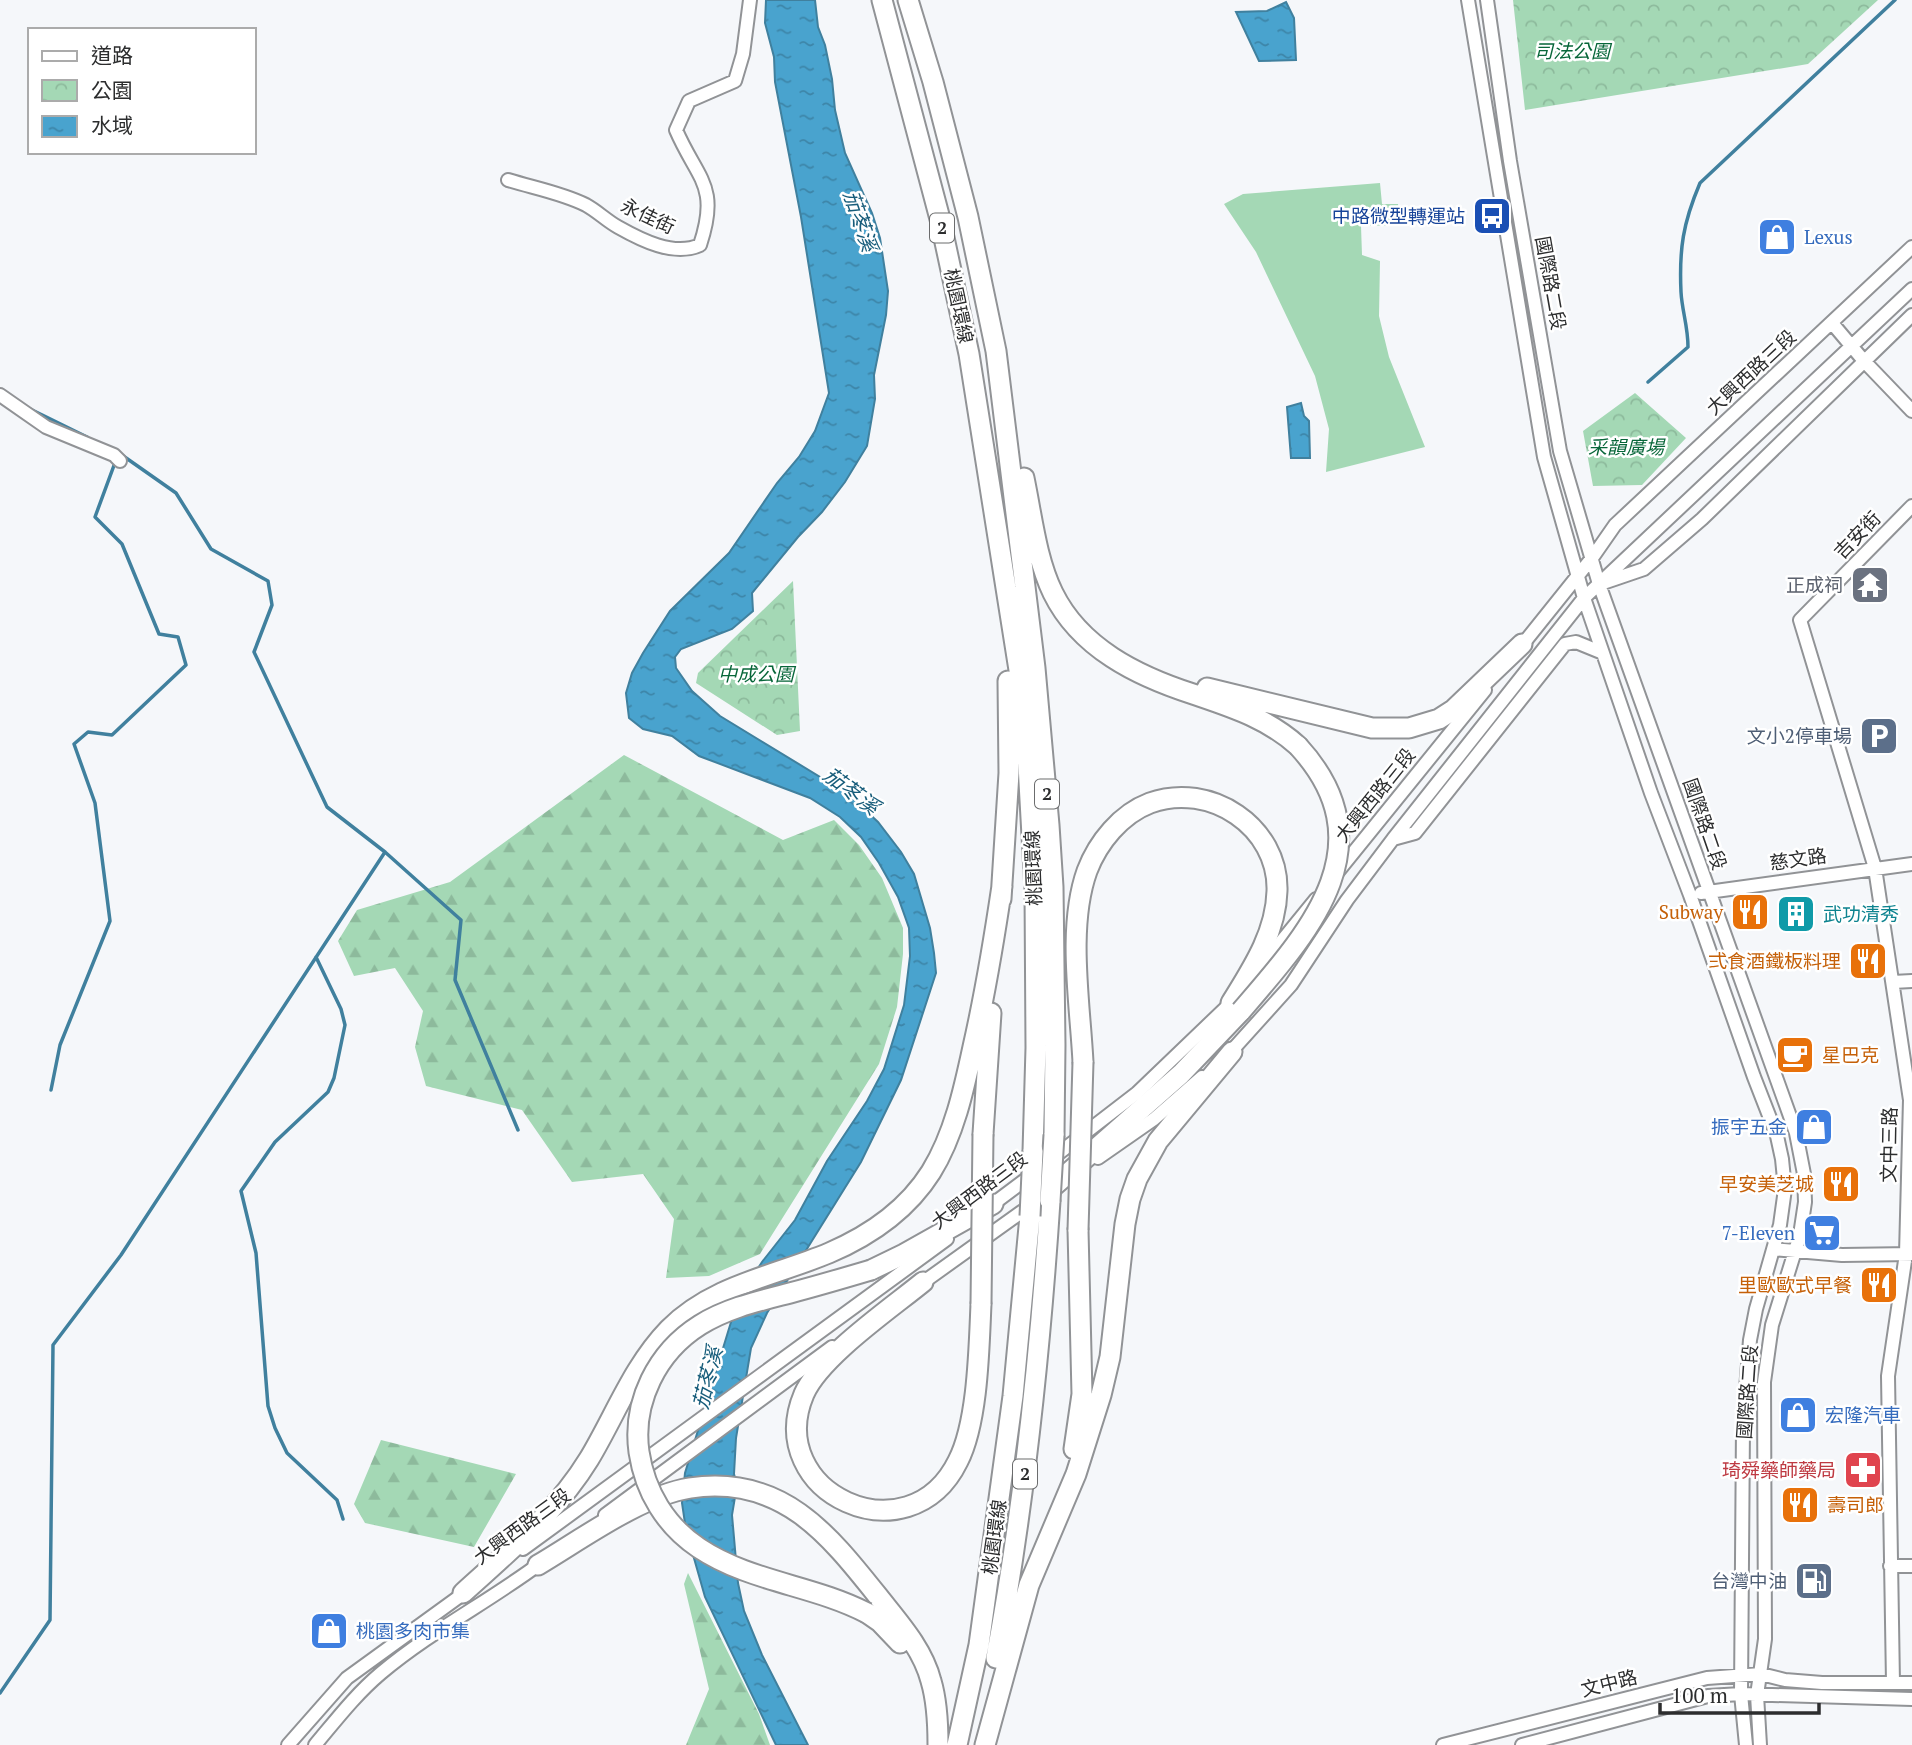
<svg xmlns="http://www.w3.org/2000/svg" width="1912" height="1745" viewBox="0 0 1912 1745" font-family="'PT Serif','Noto Sans TC',serif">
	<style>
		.grass { fill: #a4d8b5 }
		.forest { fill: url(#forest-firs) }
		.park { fill: url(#park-crowns) }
		.water { fill: url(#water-ripples); stroke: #40809e; stroke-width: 2 }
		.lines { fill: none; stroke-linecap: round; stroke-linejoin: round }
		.stream { stroke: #40809e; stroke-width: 3.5 }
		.minor-casing { stroke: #919396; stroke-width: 16 }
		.highway-casing { stroke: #919396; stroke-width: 23 }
		.minor { stroke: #fff; stroke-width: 12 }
		.highway { stroke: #fff; stroke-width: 19 }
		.highway-bridge-casing { stroke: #919396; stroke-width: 23; stroke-linecap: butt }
		.highway-bridge { stroke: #fff; stroke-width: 19 }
		.labels { text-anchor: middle; stroke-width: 5; stroke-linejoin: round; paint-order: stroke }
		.shield { fill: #fff; stroke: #6b6c6d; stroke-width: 2 }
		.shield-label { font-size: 18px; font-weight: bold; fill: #2c2d2e }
		.park-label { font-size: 19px; font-style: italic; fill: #076639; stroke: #fff }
		.street-label { font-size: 19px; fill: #2c2d2e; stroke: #fff }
		.transit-label { font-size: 19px; fill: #164399; stroke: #fff; text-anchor: end }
		.shop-label { font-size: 19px; fill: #366cbe; stroke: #fff; text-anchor: start }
		.worship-label { font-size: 19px; fill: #5b616d; stroke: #fff; text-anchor: end }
		.service-label { font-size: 19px; fill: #4e5e75; stroke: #fff; text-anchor: end }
		.food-label { font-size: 19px; fill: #c56008; stroke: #fff; text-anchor: end }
		.culture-label { font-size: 19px; fill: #0d838f; stroke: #fff; text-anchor: start }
		.health-label { font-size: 19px; fill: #be3a42; stroke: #fff; text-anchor: end }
		.water-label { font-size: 21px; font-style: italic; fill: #185d7b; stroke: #fff }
	</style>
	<defs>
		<pattern id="forest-firs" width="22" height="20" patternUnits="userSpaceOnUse" patternTransform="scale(1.75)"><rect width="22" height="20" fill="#a4d8b5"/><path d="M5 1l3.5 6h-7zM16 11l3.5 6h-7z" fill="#8dba9c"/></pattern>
		<pattern id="park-crowns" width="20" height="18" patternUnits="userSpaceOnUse" patternTransform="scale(1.75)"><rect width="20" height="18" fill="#a4d8b5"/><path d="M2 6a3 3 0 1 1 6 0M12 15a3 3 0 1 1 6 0" fill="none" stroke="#8dba9c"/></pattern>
		<pattern id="water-ripples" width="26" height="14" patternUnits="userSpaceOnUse" patternTransform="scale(1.75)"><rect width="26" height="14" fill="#49a3ce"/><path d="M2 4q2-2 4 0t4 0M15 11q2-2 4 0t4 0" fill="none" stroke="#3d85a8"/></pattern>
	</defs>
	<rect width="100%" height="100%" fill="#f5f7fa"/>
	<path class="grass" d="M1380 183 1382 204H1398L1400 225 1361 226 1362 255 1380 261 1379 316 1389 357 1425 447 1326 472 1329 429 1315 376 1256 252 1224 204 1243 194Z"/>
	<path class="forest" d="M624 755 783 840 834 820 859 845 882 878 903 928V954L897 1007 879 1064 760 1254 709 1276 666 1278 674 1219 643 1174 572 1182 522 1110 426 1086 415 1047 423 1011 395 968 354 976 338 941 357 910 450 882Z
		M381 1440 516 1474 474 1547 365 1523 354 1504Z
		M688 1573 759 1714 770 1745H686L709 1689 684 1584Z"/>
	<path class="park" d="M1513 0H1878L1808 64 1525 110Z
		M1635 393 1686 438 1642 485 1593 486 1583 431Z
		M793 581 800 731 777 735 696 683 698 673Z"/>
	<path class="water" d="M766 0H815L818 27 825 45 832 79 835 110 845 153 872 213 880 238 888 291 886 315 874 375 875 399 867 446 845 482 822 512 798 537 752 593 753 611 732 629 681 649 675 657 676 668 692 691 720 716 848 794 878 822 901 852 914 874 930 928 934 953 936 973 901 1080 861 1162 767 1313 751 1348 736 1438 734 1474 737 1485 732 1515 738 1583 744 1611 762 1655 808 1745H776L705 1597 686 1530 682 1503 685 1473 731 1322 747 1285 762 1262 795 1220 827 1161 867 1101 884 1069 904 1005 910 956 909 928 898 897 879 863 861 837 840 817 810 798 699 756 672 736 643 729 629 718 626 693 632 673 643 653 670 611 729 553 777 483 799 457 815 431 829 393 801 217 775 82 774 57 765 23Z
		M1286 2 1294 18 1296 60 1259 61 1236 12 1267 11Z
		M1301 403 1304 416 1309 421 1310 458H1291L1287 407Z"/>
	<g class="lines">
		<path class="stream" d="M1648 382 1688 347C1688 326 1682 311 1681 292 1679 249 1683 223 1700 183L1895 0
			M28 408 87 437
			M385 852 461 920 455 980 518 1130
			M316 957 341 1009 345 1025 334 1078 328 1092 275 1142 241 1191 256 1253 268 1406 275 1428 287 1453 337 1500 343 1519
			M51 1090 60 1045 110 921 95 803 74 744 88 732 112 735 186 665 178 637 159 634 122 544 95 517 116 460
			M0 1693 50 1620 53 1345 121 1255 385 852 327 807 254 652 272 605 268 581 211 549 176 493 119 453"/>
		<defs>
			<path id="minor" d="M1468 0 1544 457 1584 598 1651 793 1690 895 1754 1077 1777 1136 1782 1159 1785 1189 1780 1225 1756 1309 1750 1340 1743 1426 1741 1694 1746 1745
				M1487 0 1510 161 1560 451 1599 584 1796 1133 1804 1174 1805 1202 1800 1235 1772 1325 1764 1382 1765 1639 1757 1695 1760 1745
				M508 180C534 188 562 193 586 205 597 211 607 221 618 227 641 240 674 257 700 245 720 185 697 179 676 130L689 101 735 81 743 54 750 0
				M1832 323 1864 361 1912 411
				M0 395 46 427 114 455 120 461
				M1603 583 1644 569 1702 519 1912 315
				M1519 649 1592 558 1615 525 1912 247
				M1393 839 1415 833 1565 644 1576 642 1603 653
				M1336 874 1485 690
				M1701 893 1912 864
				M1259 969 1316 899
				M1893 982 1912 981
				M1227 1056 1291 985 1347 900 1393 839 1584 598 1912 289
				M1098 1158 1154 1119 1202 1077
				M1050 1160 1137 1093 1234 1000
				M989 1207 1033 1174
				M1773 1249 1842 1255 1912 1254
				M918 1286 1034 1203
				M605 1515 832 1347
				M523 1549 947 1239
				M1890 1566H1912
				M1893 1683 1888 1376 1906 1254 1910 1100 1875 868 1800 620 1912 506
				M288 1745 347 1678 467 1591
				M315 1745C336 1720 356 1694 381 1673 431 1631 490 1601 542 1562
				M1443 1745 1707 1678 1761 1674 1785 1680 1822 1683H1912
				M1522 1745 1708 1696 1741 1694 1912 1699"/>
			<path id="highway" d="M882 0 940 219 969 354 1019 670 1028 764 1035 890 1036 1048 1033 1151
				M908 0 933 82 968 217 996 351 1035 668 1049 825 1053 887 1055 1045 1054 1135
				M1024 478C1032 516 1036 558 1053 593 1080 648 1137 676 1193 694 1231 707 1267 718 1298 746
				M1207 688 1372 728H1409L1439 719 1453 710 1522 644
				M1001 899 1009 773 1008 681
				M1083 1062C1080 1003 1067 927 1087 871 1098 842 1121 814 1150 803 1210 781 1279 827 1277 891 1276 933 1252 969 1231 1003
				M983 1134 991 1013
				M1041 1197 1181 1074 1241 1011
				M871 1270 904 1254 993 1204
				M923 1282C890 1309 820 1357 804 1394 762 1493 909 1561 958 1461 978 1422 979 1348 981 1304
				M1074 1449 1082 1394 1078 1230
				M538 1565C582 1539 640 1496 690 1488 783 1474 830 1536 881 1600 901 1625 923 1650 931 1681 937 1701 938 1724 938 1745
				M463 1593C508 1552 556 1513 589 1459 615 1416 633 1366 669 1329 713 1285 774 1276 829 1253 871 1235 907 1210 931 1172 954 1135 964 1089 973 1047 985 994 994 940 1002 886
				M867 1613 880 1622 900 1643
				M996 1658C1024 1507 1040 1354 1050 1201
				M957 1745 979 1645 1013 1396 1030 1216
				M985 1745 1029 1585 1076 1474 1101 1395 1110 1357 1125 1224 1130 1199 1137 1179 1158 1141 1232 1052"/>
		</defs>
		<use href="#minor" class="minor-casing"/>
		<use href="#highway" class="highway-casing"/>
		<use href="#minor" class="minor"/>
		<use href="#highway" class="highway"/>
		<defs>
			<path id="highway-bridge" d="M1241 1011C1309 932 1389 845 1298 746
				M1050 1201 1054 1135
				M1030 1216 1033 1151
				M1078 1230 1083 1062
				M981 1304 983 1134
				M867 1613C813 1585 750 1582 699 1548 666 1526 645 1492 639 1452 632 1402 657 1352 700 1325 727 1308 759 1301 790 1293 817 1286 844 1278 871 1270"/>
		</defs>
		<use href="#highway-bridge" class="highway-bridge-casing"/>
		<use href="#highway-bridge" class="highway-bridge"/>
	</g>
	<defs>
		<symbol id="bus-square" viewBox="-11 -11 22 22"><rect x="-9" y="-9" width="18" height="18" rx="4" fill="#1a4fb4" stroke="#fff"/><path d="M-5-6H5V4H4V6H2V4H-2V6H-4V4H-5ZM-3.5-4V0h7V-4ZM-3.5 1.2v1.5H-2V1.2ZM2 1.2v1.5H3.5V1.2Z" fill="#fff"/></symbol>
		<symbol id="shop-square" viewBox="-11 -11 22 22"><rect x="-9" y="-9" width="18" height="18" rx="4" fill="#3f7fe0" stroke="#fff"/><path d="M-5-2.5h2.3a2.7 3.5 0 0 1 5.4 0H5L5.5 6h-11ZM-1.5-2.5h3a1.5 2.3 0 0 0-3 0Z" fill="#fff"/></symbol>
		<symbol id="temple-square" viewBox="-11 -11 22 22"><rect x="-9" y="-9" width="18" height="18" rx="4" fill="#6b7280" stroke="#fff"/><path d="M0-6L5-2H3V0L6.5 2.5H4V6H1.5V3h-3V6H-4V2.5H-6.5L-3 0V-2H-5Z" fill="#fff"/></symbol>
		<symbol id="parking-square" viewBox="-11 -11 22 22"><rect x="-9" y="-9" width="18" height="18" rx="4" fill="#5c6f8a" stroke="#fff"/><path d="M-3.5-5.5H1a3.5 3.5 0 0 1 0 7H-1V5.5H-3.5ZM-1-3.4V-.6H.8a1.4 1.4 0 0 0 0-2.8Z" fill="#fff"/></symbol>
		<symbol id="restaurant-square" viewBox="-11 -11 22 22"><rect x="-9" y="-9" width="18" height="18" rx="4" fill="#e8710a" stroke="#fff"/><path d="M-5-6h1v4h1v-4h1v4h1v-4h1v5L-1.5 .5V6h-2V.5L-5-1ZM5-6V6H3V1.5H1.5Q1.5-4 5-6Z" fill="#fff"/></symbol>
		<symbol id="building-square" viewBox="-11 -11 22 22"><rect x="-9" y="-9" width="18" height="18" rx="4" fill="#0f9aa8" stroke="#fff"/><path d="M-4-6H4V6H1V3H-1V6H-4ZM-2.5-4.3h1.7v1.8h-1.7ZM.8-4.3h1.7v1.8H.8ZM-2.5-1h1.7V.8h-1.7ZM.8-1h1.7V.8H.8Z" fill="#fff"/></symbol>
		<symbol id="cafe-square" viewBox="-11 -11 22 22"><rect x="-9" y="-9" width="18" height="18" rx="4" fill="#e8710a" stroke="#fff"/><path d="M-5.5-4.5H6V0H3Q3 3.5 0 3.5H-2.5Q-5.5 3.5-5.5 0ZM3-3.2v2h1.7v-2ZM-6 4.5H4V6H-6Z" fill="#fff"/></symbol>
		<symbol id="supermarket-square" viewBox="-11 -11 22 22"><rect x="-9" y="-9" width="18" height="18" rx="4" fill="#3f7fe0" stroke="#fff"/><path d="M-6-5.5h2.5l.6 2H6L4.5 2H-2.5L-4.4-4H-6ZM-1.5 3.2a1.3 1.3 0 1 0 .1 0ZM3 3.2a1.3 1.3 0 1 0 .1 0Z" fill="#fff"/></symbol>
		<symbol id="pharmacy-square" viewBox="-11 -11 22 22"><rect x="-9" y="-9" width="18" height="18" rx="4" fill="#e0444e" stroke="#fff"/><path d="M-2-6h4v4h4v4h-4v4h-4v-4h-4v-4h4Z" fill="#fff"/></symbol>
		<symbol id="fuel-square" viewBox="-11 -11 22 22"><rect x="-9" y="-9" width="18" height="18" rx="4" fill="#5c6f8a" stroke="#fff"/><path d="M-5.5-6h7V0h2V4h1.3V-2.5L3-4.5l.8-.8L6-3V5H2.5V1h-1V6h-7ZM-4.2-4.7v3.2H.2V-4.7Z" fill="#fff"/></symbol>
	</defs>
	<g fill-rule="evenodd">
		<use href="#bus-square" x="1470" y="194" width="44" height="44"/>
		<use href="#shop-square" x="1755" y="215" width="44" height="44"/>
		<use href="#temple-square" x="1848" y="563" width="44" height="44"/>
		<use href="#parking-square" x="1857" y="714" width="44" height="44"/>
		<use href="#restaurant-square" x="1728" y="890" width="44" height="44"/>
		<use href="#building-square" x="1774" y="892" width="44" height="44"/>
		<use href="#restaurant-square" x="1846" y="939" width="44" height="44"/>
		<use href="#cafe-square" x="1773" y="1033" width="44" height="44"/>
		<use href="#shop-square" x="1792" y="1105" width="44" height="44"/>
		<use href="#restaurant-square" x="1819" y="1162" width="44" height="44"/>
		<use href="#supermarket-square" x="1800" y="1211" width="44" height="44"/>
		<use href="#restaurant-square" x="1857" y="1263" width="44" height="44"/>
		<use href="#shop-square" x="1776" y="1393" width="44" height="44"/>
		<use href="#pharmacy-square" x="1841" y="1448" width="44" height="44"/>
		<use href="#restaurant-square" x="1778" y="1483" width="44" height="44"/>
		<use href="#fuel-square" x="1792" y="1559" width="44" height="44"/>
		<use href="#shop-square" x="307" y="1609" width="44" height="44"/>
	</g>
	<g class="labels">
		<g class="shield">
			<rect x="930" y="213.5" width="24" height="29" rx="5"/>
			<rect x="1035" y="779.5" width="24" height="29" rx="5"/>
			<rect x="1013" y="1459.5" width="24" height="29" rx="5"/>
		</g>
		<g class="shield-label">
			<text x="942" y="234">2</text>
			<text x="1047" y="800">2</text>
			<text x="1025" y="1480">2</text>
		</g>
		<g class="park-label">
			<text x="1572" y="58">司法公園</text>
			<text x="1626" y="454">采韻廣場</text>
			<text x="756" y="681">中成公園</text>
		</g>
		<g class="street-label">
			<text transform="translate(648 216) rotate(25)" y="7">永佳街</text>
			<text transform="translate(1551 283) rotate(80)" y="7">國際路二段</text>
			<text transform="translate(959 306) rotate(78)" y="7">桃園環線</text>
			<text transform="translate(1751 372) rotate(-43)" y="7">大興西路三段</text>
			<text transform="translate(1857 535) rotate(-46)" y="7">吉安街</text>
			<text transform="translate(1375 795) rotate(-51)" y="7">大興西路三段</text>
			<text transform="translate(1705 824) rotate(71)" y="7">國際路二段</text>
			<text transform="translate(1798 859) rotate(-8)" y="7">慈文路</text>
			<text transform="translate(1033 868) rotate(-92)" y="7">桃園環線</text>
			<text transform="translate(1889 1145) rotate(-89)" y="7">文中三路</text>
			<text transform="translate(979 1190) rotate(-37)" y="7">大興西路三段</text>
			<text transform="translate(1747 1392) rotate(-86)" y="7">國際路二段</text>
			<text transform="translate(522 1526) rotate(-36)" y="7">大興西路三段</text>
			<text transform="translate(994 1537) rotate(-82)" y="7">桃園環線</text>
			<text transform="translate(1609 1683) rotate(-14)" y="7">文中路</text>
		</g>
		<g class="transit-label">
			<text x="1465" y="223">中路微型轉運站</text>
		</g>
		<g class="shop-label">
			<text x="1804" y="244">Lexus</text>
			<text x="1787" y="1134" text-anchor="end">振宇五金</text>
			<text x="1795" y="1240" text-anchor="end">7-Eleven</text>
			<text x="1825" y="1422">宏隆汽車</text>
			<text x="356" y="1638">桃園多肉市集</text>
		</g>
		<g class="worship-label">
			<text x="1843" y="592">正成祠</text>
		</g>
		<g class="service-label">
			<text x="1852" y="743">文小2停車場</text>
			<text x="1787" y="1588">台灣中油</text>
		</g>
		<g class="food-label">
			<text x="1723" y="919">Subway</text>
			<text x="1841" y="968">弍食酒鐵板料理</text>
			<text x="1822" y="1062" text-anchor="start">星巴克</text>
			<text x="1814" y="1191">早安美芝城</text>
			<text x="1852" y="1292">里歐歐式早餐</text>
			<text x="1827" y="1512" text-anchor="start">壽司郎</text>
		</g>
		<g class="culture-label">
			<text x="1823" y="921">武功清秀</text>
		</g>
		<g class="health-label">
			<text x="1836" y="1477">琦舜藥師藥局</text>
		</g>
		<g class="water-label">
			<text transform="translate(860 221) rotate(71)" y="7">茄苳溪</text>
			<text transform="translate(851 791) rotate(37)" y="7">茄苳溪</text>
			<text transform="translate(708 1378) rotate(-76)" y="7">茄苳溪</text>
		</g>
	</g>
	<rect x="28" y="28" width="228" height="126" fill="#ffffff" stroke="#ababab" stroke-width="2"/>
	<rect x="42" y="51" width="35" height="10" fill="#ffffff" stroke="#ababab" stroke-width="2"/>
	<text x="91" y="63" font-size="21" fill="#2c2d2e">道路</text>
	<rect x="42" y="80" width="35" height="21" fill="url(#park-crowns)" stroke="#ababab" stroke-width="2"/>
	<text x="91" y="98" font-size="21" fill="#2c2d2e">公園</text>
	<rect x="42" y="116" width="35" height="21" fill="url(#water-ripples)" stroke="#ababab" stroke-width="2"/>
	<text x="91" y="133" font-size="21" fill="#2c2d2e">水域</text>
	<path d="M1660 1703v10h159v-10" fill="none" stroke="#2c2d2e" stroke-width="3.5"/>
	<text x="1671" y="1703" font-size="21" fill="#2c2d2e" stroke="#ffffff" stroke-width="5" paint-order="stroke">100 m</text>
</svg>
